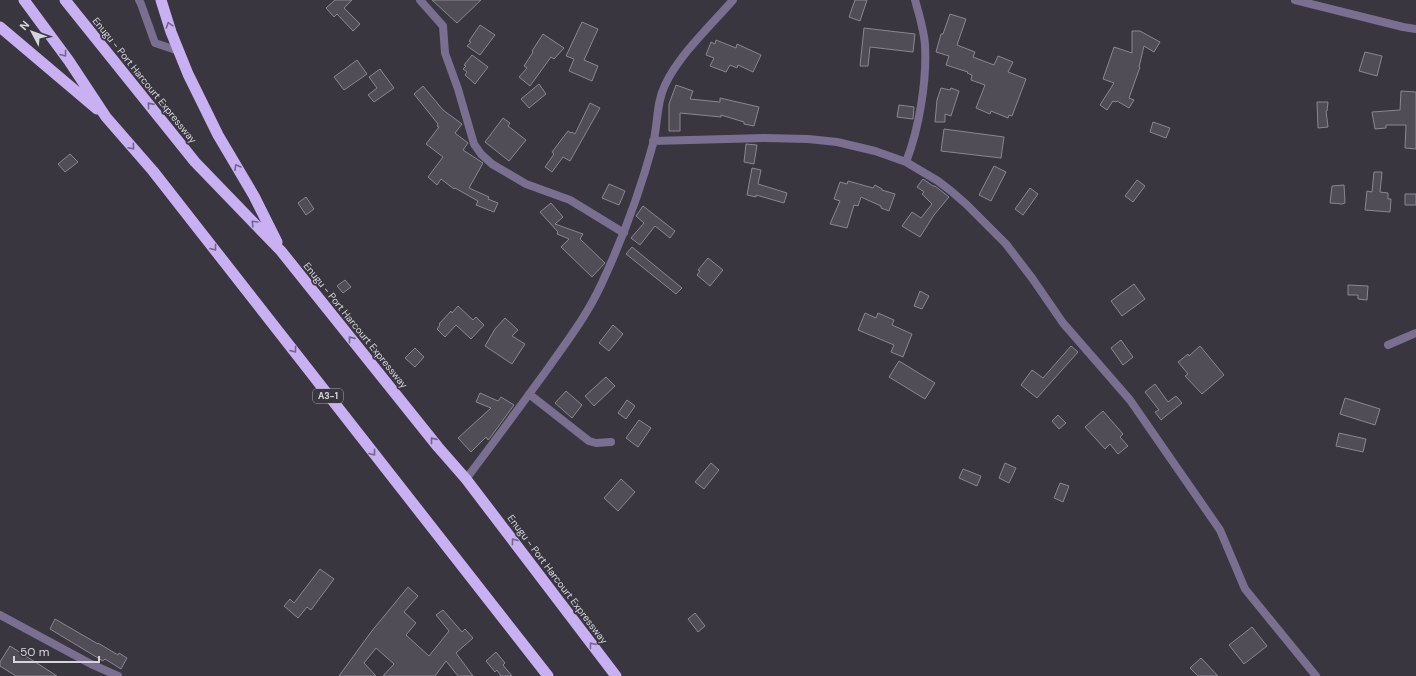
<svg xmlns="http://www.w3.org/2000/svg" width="1416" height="676" viewBox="0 0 1416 676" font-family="'DM Sans',sans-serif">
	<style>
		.building { fill: #504d56; stroke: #8b8792 }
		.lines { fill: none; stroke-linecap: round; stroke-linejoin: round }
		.minor { stroke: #7a6f90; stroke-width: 8 }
		.trunk { stroke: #c8b0f3; stroke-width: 11 }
		.oneway { stroke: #726787 }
		.labels { text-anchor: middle; stroke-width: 3.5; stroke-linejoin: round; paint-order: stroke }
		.shield { fill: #39363f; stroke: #a7a5ac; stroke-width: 1 }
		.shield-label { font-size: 9px; font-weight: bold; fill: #d6d5db }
		.street-label { font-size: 10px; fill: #d6d5db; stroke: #39363f }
	</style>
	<rect width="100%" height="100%" fill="#39363f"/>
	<path class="building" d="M335 0H352L344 8 360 24 353 31 337 14 334 17 326 8Z
		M432 0H481L457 23Z
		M855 0H867L860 21 849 17Z
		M950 14 966 19 957 45 975 52 973 57 994 65 998 56 1013 62 1008 72 1026 79 1012 116 1009 115 1008 118 991 111 990 114 976 108 985 85 971 80 972 75 967 73 968 72 946 65 949 56 936 52 941 34H943Z
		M582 22 598 29 584 60 598 66 592 81 569 71 574 59 566 56Z
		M480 25 495 35 480 55 467 46 471 42 469 41Z
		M864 28 915 34 913 52 870 47 868 66H860Z
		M1132 31H1140L1160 42 1154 52 1144 46 1139 67H1140L1129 98 1134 100 1129 108 1117 101 1116 102 1113 101 1107 110 1100 105 1114 83 1103 79 1114 47 1132 53Z
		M543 34 564 48 554 59 551 57 530 86 519 77 527 68 524 66 533 52 532 51Z
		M716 40 736 48 737 44 761 55 753 72 738 65 737 68 730 65 726 72 710 66 714 58 706 55 711 42 715 44Z
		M1365 52 1382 56 1377 76 1359 71Z
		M472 55 488 67 475 84 465 75 467 72 463 69 466 66 464 65Z
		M357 60 367 74 344 90 334 77Z
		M380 69 394 88 374 102 368 95 377 88 369 77Z
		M539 84 546 94 529 108 521 99Z
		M676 85 693 91 690 99 720 102V98L759 107 754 126 744 124V122L721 115V117L680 113V131H669V104Z
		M423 86 443 110 462 124 455 133 468 143 463 150 483 163 469 188 489 197 488 199 498 203 494 212 476 205 478 201 455 188 454 189 441 179 437 185 428 177 443 157 426 144 439 127 437 126 438 124 414 94Z
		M941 88 950 90 951 88 959 91 951 116 945 114V122H935L937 100Z
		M1401 91 1416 92V149L1405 148 1406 125H1386V128L1375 129 1372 112 1400 110Z
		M1317 102H1328L1327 111H1326L1328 127 1318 128Z
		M590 103 600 108 570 161 563 157 552 172 545 167 554 154 552 152 568 131 571 133 572 132 575 134Z
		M899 105 914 107 913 119 897 117Z
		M503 118 510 123 508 126 526 140 509 161 485 142Z
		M1153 122 1170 128 1166 138 1150 132Z
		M944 129 1004 137 1001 158 941 151Z
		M746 144 757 145 754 164 744 162Z
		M70 154 78 162 65 172 58 164Z
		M994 166 1006 172 991 201 979 195Z
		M752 168 761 170 758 184 787 193 784 203 756 195V197L747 195Z
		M1374 172H1382L1380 192 1388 193V199H1391L1390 212 1365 210 1367 191 1372 192Z
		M923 179 933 186H935L949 197 934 215 920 237 902 226 912 212 921 218 932 204 922 194 924 192 917 187Z
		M1137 180 1145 186 1133 202 1125 196Z
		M848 181 873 188 875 185 882 189V190L895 194 889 211 881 208V206L861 197 858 206 854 205 847 228 830 224 840 201 834 199 840 182 847 184Z
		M609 184 625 191 619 205 602 198Z
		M1344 185 1345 203 1342 204 1330 203 1332 186Z
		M1030 188 1038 194 1023 215 1015 209Z
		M1405 194H1416V205H1405Z
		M306 197 314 209 306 215 298 203Z
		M551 203 563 217 555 224 583 234 580 239 605 263 592 277 561 247 569 239 557 234 558 232 540 212Z
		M643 206 675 231 670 238 655 226 640 245 631 238 644 223 636 216Z
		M632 247 682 288 676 294 626 254Z
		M708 258 723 270 710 286 697 275 700 271 698 270Z
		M345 280 351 287 343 293 337 286Z
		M1134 284 1145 299 1122 316 1111 301Z
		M1348 285 1368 286 1367 300 1358 299V295H1348Z
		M920 291 929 296 922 309 914 306Z
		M458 306 473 320 476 317 484 325 471 339 456 325 445 337 437 329 440 325 439 324 451 311 452 313Z
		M865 313 876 318 878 313 894 320 892 325 912 334 903 357 891 352 894 345 858 330Z
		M505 318 518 330 512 336 525 344 512 364 485 346 495 329Z
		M613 325 623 334 609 351 599 343Z
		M1121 340 1133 357 1123 365 1111 348Z
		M1071 346 1078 352 1037 398 1021 385 1032 370 1043 378Z
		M1200 346 1224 375 1202 394 1185 376 1188 374 1178 362 1188 354 1189 356Z
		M415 348 424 357 415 367 405 358Z
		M899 361 935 383 925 399 889 377Z
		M606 377 615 386 594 406 585 396Z
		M1155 384 1168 402 1176 396 1182 403 1161 420 1155 412 1159 410 1145 392Z
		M566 391 582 405 572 418 555 403Z
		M480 393 498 401 501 397 514 405 490 438 488 440 486 437 471 452 458 438 491 408 476 402Z
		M1345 398 1380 409 1375 425 1340 414Z
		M627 400 635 406 626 419 618 413Z
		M1103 411 1123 434 1120 437 1128 446 1118 454 1110 444 1105 449 1085 427Z
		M1058 415 1066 423 1059 429 1052 421Z
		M639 420 651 428 638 447 626 438Z
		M1339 433 1366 439 1363 452 1336 446Z
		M711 463 719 470 704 489 695 482Z
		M1005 463 1016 468 1009 483 999 478Z
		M963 469 981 476 977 486 959 478Z
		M621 479 635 492 618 511 604 498Z
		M1060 483 1069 486 1063 502 1054 498Z
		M320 569 334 579 311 610 307 607 298 618 284 606 290 599 294 603Z
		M408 587 418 596 404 612 416 623 406 635 429 656 449 631 436 615 443 610 462 632 465 629 473 638 456 653 473 676H458L446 661 435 676H383L394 664 376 648 364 663 376 676H339L371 632Z
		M695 613 705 626 698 632 688 619Z
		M55 619 98 644V643L118 655 119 653 127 658 121 669 105 659 103 661 50 629Z
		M1252 627 1267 646 1244 664 1229 645Z
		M10 646 57 676H16L0 666V662Z
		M496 652 505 663 503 665 512 676H501L497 670 495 672 486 661Z
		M1201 658 1218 676H1198L1190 668Z"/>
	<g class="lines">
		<path class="minor" d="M139 0 141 4 155 43 179 51
			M420 0 443 26 445 53 458 89 474 144 481 154 492 164 526 184 570 200 624 233
			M1295 0 1403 27 1416 29
			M653 141 764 138 808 139 837 142 875 151 906 162 938 181 951 191 966 204 1006 244 1032 278 1063 323 1130 400 1220 530 1245 589 1316 676
			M906 162C919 129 927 81 925 45 924 30 919 14 915 0
			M1388 345 1416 333
			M529 394 589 441 596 443 611 442
			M466 479C494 442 522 404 549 367 568 340 587 315 601 285 622 240 640 192 653 144 658 125 656 103 665 85 679 55 711 25 733 0
			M0 615 91 664 118 676"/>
		<path class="trunk" d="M24 0 69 61 106 117 153 171 548 676
			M65 0 195 162 281 251 438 447 466 479 616 676
			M161 0 171 32 188 74 218 135 254 196 277 242
			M0 27 97 109"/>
	</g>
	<defs><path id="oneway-chevron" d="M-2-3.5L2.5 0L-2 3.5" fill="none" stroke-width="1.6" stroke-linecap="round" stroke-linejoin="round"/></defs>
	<g class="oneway">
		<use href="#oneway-chevron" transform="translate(169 25) rotate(-108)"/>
		<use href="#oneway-chevron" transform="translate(64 54) rotate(53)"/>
		<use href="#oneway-chevron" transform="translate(150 105) rotate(-129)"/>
		<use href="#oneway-chevron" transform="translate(132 147) rotate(49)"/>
		<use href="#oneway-chevron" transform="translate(237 167) rotate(-120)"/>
		<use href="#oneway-chevron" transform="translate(254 223) rotate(-134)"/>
		<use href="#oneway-chevron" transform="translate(214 248) rotate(52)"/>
		<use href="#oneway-chevron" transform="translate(351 339) rotate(-129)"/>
		<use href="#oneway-chevron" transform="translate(294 350) rotate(53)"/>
		<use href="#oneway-chevron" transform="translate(433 440) rotate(-129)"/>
		<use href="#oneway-chevron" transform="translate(373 453) rotate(52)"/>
		<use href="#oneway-chevron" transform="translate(514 541) rotate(-127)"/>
		<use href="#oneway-chevron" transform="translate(592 645) rotate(-127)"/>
	</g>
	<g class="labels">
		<rect class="shield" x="313" y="389" width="30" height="14" rx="3"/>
		<g class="shield-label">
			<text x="328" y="399">A3-1</text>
		</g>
		<g class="street-label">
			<text transform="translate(145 80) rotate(51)" y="4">Enugu - Port Harcourt Expressway</text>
			<text transform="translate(356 325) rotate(51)" y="4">Enugu - Port Harcourt Expressway</text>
			<text transform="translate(558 579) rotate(53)" y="4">Enugu - Port Harcourt Expressway</text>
		</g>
	</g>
	<g transform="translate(32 32) rotate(311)" stroke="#39363f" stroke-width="3" paint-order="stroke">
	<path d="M0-3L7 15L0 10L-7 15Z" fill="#d6d5db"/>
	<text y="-6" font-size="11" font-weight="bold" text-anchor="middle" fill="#d6d5db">N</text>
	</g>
	<path d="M14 656v6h85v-6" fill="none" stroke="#d6d5db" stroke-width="2"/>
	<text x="20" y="656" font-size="12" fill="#d6d5db" stroke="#39363f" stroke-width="3" paint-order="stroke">50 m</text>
</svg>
